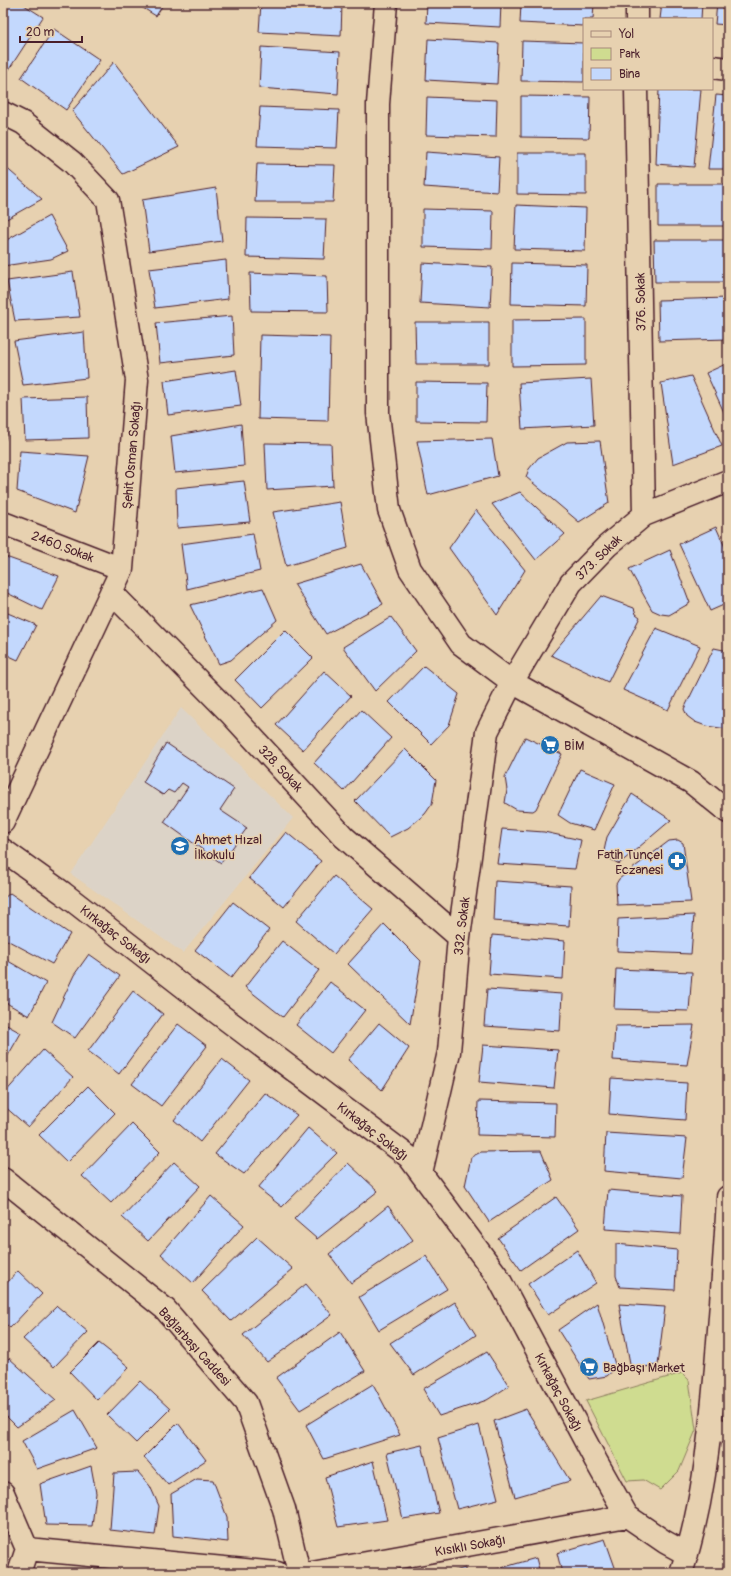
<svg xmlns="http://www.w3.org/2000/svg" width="731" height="1576" viewBox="0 0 731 1576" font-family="Pangolin,sans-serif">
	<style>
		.built { fill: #dcd3c7 }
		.green { fill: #cfdc90; stroke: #8c7e5e }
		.building { fill: #c3d8fd; stroke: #4a1f2b }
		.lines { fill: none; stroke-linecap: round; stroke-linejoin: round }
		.minor-casing { stroke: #4a1f2b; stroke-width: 25 }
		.minor { stroke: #e7d1b0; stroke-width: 22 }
		.labels { text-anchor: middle; stroke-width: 3; stroke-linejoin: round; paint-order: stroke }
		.street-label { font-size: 13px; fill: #4a1f2b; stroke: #e7d1b0 }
		.poi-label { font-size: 13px; fill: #4a1f2b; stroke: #e7d1b0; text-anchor: start }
	</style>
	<rect width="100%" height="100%" fill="#e7d1b0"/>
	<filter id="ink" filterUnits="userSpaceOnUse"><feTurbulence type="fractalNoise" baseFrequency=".025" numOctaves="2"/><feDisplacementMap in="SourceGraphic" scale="8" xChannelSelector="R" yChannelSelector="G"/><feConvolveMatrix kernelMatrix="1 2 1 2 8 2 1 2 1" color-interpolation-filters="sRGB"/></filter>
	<g filter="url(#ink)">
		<path class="built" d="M181 708 293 818 183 953 71 874Z"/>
		<path class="green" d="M682 1373 689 1380 696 1430 679 1471 660 1490 643 1480 627 1481 586 1401Z"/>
		<path class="building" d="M3 3H21L43 17 6 74 3 72Z
			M135 3H164L156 16Z
			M261 3H342L341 36 259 32Z
			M427 3H501L500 27 426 23Z
			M521 3H594L593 19H584V26L520 23Z
			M662 3H702L701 19H660Z
			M717 3H728V25L715 24Z
			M54 29 100 60 66 110 21 78Z
			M428 39 499 43 497 84 426 80Z
			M522 41 584 43V82L521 81Z
			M261 47 340 52 338 94 259 88Z
			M114 62 179 147 123 174 72 111Z
			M659 89H701L694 167 656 164Z
			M716 95 728 96V169H708Z
			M521 96 590 97 589 138 521 137Z
			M427 97 497 100 496 137 426 135Z
			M260 107 339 110 337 148 257 146Z
			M426 152 499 157 497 192 424 187Z
			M517 153H586V195L517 194Z
			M257 164 335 165 333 202H255Z
			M3 165 42 199 3 221Z
			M658 184H728V226H658Z
			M216 188 222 241 149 251 142 200Z
			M516 205 586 208 585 251 514 249Z
			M423 209 493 211 492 249 423 247Z
			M49 216 68 251 51 259 3 266V242Z
			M247 218 326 219 324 259 246 257Z
			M654 240H728V282H655Z
			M226 260 228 299 155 308 149 269Z
			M422 263 492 267 490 307 420 303Z
			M512 263 587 265 586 306 511 304Z
			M73 272 80 317 15 321 7 281Z
			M250 273 327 276 328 312 251 311Z
			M728 298V339L659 341 658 300Z
			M232 316 234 355 160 363 156 323Z
			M586 319V365L512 366V320Z
			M415 322H489V364H416Z
			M84 332 87 378 23 385 14 341Z
			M260 335 330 337 328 421 258 419Z
			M728 363V421L706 373Z
			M236 370 241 406 168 415 164 381Z
			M691 376 722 446 673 464 661 383Z
			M591 379 594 425 522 429 519 383Z
			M416 382 487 383 486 422 416 421Z
			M87 397 88 438 25 440 23 399Z
			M241 424 244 466 175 473 171 436Z
			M3 432 7 433 3 446Z
			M492 439 498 476 428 495 417 441Z
			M600 441 609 503 579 522 526 477 529 469 538 458 567 442Z
			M265 443 331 444 333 486 267 490Z
			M20 451 89 456 75 513 17 491Z
			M244 481 250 522 177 528 176 488Z
			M520 492 565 534 536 560 492 504Z
			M340 502 348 548 286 566 273 512Z
			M476 510 525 570 497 615 449 548Z
			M716 527 728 554V603L710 611 679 544Z
			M253 534 260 571 187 589 181 544Z
			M670 550 690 603 669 615 661 614 652 610 629 569Z
			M3 556 59 576 42 610 3 591Z
			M361 564 383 604 326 634 294 584Z
			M263 588 277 620 231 660 219 664 190 605Z
			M601 596 634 608 636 614 640 617 608 682 551 655Z
			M3 611 36 625 18 660 3 653Z
			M391 617 416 651 375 691 343 647Z
			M656 628 700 646 668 710 623 690Z
			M285 630 313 658 262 708 235 680Z
			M714 648 728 651V729L706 726 695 722 687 716 684 709Z
			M424 666 459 694 449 725 431 744 389 702Z
			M324 671 351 696 303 750 276 725Z
			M361 710 391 738 344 791 314 763Z
			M525 737 562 754 536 809 533 811 517 810 505 803 507 790 505 777Z
			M166 743 234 789 220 810 247 828 221 863 164 822 188 787 182 783 174 793 168 790 163 795 143 782Z
			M405 749 436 780 432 804 425 814 408 828 390 837 355 801Z
			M580 769 615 784 594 830 570 823 558 815Z
			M632 794 671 820 619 864 607 857 604 851 607 837Z
			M502 829 544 832 581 840 575 869 497 864Z
			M286 832 321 861 284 907 249 878Z
			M678 840 683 843 691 902 617 905 616 884 619 879 669 841Z
			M334 876 373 909 334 954 296 921Z
			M495 881 571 886 569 926 493 921Z
			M10 893 70 934 52 964 3 938V899Z
			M233 902 269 930 231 978 195 950Z
			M694 915 691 954 617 951 618 919Z
			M384 924 421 961 410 1024 348 964Z
			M492 935 565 941 563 979 489 974Z
			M282 941 319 970 283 1017 245 987Z
			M89 954 120 976 75 1038 52 1022 74 975Z
			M3 958 46 983 29 1016 3 1001Z
			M616 969 692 972 689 1011 614 1009Z
			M330 982 365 1010 331 1053 296 1025Z
			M487 989 562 994 560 1031 484 1026Z
			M133 991 163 1014 119 1074 88 1051Z
			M3 1023 21 1033 3 1064Z
			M379 1023 409 1048 382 1090 348 1060Z
			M178 1024 207 1046 161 1106 132 1084Z
			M694 1025 687 1065 613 1060 615 1026Z
			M483 1045 558 1050 554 1088 479 1082Z
			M43 1050 73 1077 28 1127 3 1105V1095Z
			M222 1059 249 1080 200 1142 174 1120Z
			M611 1078 687 1083 685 1120 609 1114Z
			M88 1086 115 1113 67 1162 39 1135Z
			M265 1093 297 1115 244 1174 215 1154Z
			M478 1101 556 1103 555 1137 477 1135Z
			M132 1124 160 1152 111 1203 82 1176Z
			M308 1128 337 1153 282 1207 258 1188Z
			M606 1133 687 1138 682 1178 604 1171Z
			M541 1151 553 1180 489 1222 465 1186 471 1157 481 1152Z
			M174 1162 200 1186 148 1241 122 1217Z
			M348 1163 378 1191 317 1239 294 1219Z
			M608 1190 682 1196 680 1234 605 1229Z
			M211 1196 244 1225 193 1283 161 1254Z
			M556 1197 579 1229 521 1270 498 1238Z
			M388 1206 413 1240 351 1283 329 1254Z
			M257 1237 293 1269 231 1321 202 1291Z
			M616 1244 677 1250 675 1290 620 1287 616 1276Z
			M577 1250 596 1283 548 1315 528 1284Z
			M426 1256 447 1289 379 1330 359 1297Z
			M18 1271 42 1294 10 1328 3 1321V1287Z
			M306 1284 332 1315 267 1362 243 1335Z
			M455 1302 476 1335 414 1375 390 1343Z
			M597 1303 616 1368 607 1376 589 1379 558 1330Z
			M619 1304 665 1307 658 1365 631 1369Z
			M57 1306 88 1332 54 1367 23 1339Z
			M340 1332 365 1371 300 1410 276 1378Z
			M99 1343 129 1367 97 1400 70 1372Z
			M487 1352 509 1386 487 1400 439 1416 423 1389Z
			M9 1358 56 1400 17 1427 3 1413V1364Z
			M140 1381 170 1409 136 1443 107 1415Z
			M373 1384 400 1435 324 1459 306 1425Z
			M526 1409 570 1481 515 1497 494 1421Z
			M75 1410 97 1448 37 1469 22 1441Z
			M178 1423 206 1460 168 1485 144 1457Z
			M479 1425 498 1499 457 1509 438 1438Z
			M422 1445 439 1513 403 1519 387 1453Z
			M373 1461 387 1520 338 1527 325 1477Z
			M91 1466 96 1493 92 1526 46 1525 40 1484Z
			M138 1472 150 1486 159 1506 155 1535 110 1530 114 1473Z
			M197 1479 213 1480 227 1517 228 1542 173 1536 171 1494Z
			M605 1539 617 1573H562L557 1553Z
			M536 1558 540 1573H484Z
			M465 1568V1573H448Z"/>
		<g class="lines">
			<defs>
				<path id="minor" d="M386 3 378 104V413L389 510 410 569 461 644 512 682 691 782 728 812
					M637 19V3
					M712 67 728 69
					M636 89 644 515
					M3 113 23 123 72 162 108 200 137 380 122 569 3 822
					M3 523 122 569
					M111 592 231 714 344 837 459 937
					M3 850 63 893 207 1005 409 1157 498 1277 596 1461 627 1516 665 1542 687 1554
					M421 1173 449 1052 459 937 487 732 512 682 571 583 607 546 644 515 728 481
					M3 1179 165 1309 246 1403 284 1509 299 1573
					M710 1428 728 1432
					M3 1493 27 1549 19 1573
					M27 1549 277 1573
					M312 1573 627 1516
					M681 1573C702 1510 709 1444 715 1379 720 1318 725 1257 728 1197"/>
			</defs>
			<use href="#minor" class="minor-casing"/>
			<use href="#minor" class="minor"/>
		</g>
	</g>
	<defs>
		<symbol id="supermarket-disc" viewBox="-11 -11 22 22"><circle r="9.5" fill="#1f6fb2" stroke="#e7d1b0"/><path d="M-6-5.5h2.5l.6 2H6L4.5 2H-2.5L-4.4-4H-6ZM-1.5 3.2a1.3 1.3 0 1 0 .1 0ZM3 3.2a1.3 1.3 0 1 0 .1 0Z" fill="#fff"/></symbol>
		<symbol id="school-disc" viewBox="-11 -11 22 22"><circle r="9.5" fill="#1f6fb2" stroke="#e7d1b0"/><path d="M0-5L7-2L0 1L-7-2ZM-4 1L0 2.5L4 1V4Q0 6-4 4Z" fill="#fff"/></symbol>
		<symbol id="pharmacy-disc" viewBox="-11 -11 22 22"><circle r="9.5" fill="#1f6fb2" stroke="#e7d1b0"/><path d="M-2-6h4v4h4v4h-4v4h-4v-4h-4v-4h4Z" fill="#fff"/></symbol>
	</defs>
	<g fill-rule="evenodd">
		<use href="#supermarket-disc" x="539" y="734" width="22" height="22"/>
		<use href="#school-disc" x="169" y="835" width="22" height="22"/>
		<use href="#pharmacy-disc" x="666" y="850" width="22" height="22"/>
		<use href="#supermarket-disc" x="578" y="1356" width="22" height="22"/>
	</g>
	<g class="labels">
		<g class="street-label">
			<text transform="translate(640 302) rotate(-91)" y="5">376. Sokak</text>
			<text transform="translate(131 455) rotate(-85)" y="5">Şehit Osman Sokağı</text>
			<text transform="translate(63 546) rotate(21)" y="5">2460.Sokak</text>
			<text transform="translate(598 557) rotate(-44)" y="5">373. Sokak</text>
			<text transform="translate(281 768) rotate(47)" y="5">328. Sokak</text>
			<text transform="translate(461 926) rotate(-83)" y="5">332. Sokak</text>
			<text transform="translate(116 934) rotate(38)" y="5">Kırkağaç Sokağı</text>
			<text transform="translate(373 1131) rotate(38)" y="5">Kırkağaç Sokağı</text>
			<text transform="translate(195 1346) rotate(48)" y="5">Bağlarbaşı Caddesi</text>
			<text transform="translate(559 1392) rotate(62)" y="5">Kırkağaç Sokağı</text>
			<text transform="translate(470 1545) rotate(-10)" y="5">Kısıklı Sokağı</text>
		</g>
		<g class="poi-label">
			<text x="564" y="750">BİM</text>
			<text x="194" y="844">Ahmet Hızal<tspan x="194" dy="15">İlkokulu</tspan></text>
			<text x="663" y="859" text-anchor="end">Fatih Tunçel<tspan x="663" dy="15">Eczanesi</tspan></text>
			<text x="603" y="1372">Bağbaşı Market</text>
		</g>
	</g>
	<rect width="731" height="1576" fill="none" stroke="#e7d1b0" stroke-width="16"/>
	<rect x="8" y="8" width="715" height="1560" fill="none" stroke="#4a1f2b" stroke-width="1.5" filter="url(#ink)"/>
	<rect x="583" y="18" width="130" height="72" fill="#e7d1b0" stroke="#a88a7b"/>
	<rect x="591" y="31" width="20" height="6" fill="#e7d1b0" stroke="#a88a7b"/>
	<text x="619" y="38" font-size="12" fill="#4a1f2b">Yol</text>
	<rect x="591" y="48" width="20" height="12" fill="#cfdc90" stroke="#a88a7b"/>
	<text x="619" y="58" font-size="12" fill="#4a1f2b">Park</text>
	<rect x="591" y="68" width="20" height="12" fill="#c3d8fd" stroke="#a88a7b"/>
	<text x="619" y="78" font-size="12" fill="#4a1f2b">Bina</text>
	<path d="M20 36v6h62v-6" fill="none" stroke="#4a1f2b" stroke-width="2"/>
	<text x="26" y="36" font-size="12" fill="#4a1f2b" stroke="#e7d1b0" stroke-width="3" paint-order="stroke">20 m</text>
</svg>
